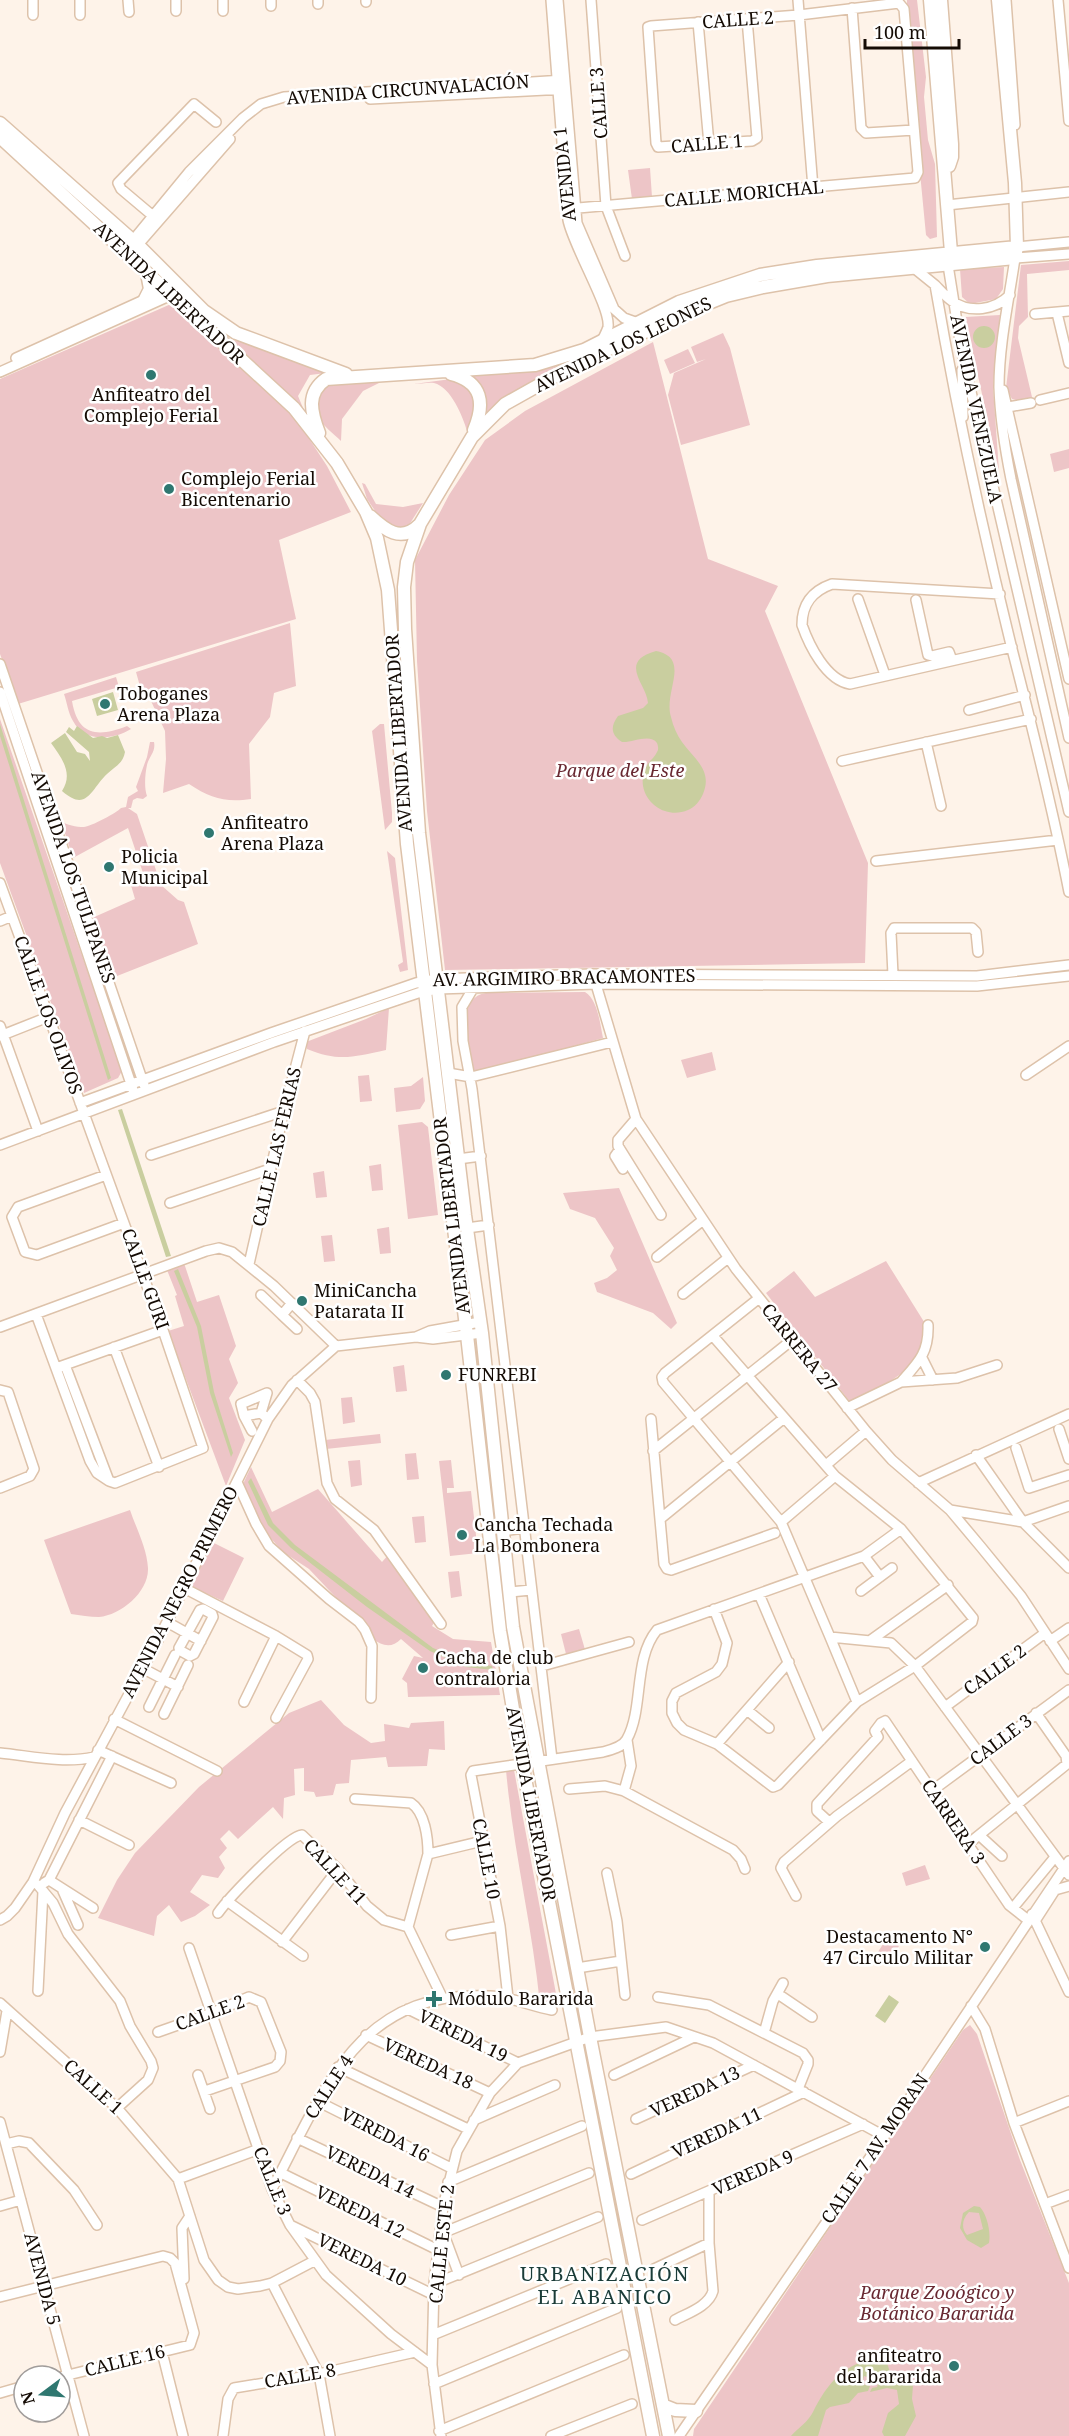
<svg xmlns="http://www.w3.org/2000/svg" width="1069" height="2436" viewBox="0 0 1069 2436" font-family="'Noto Serif',serif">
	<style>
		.green { fill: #edc5c7 }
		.water { fill: #c9ce9f; fill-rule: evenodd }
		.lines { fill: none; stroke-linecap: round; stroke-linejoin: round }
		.minor-casing { stroke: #ddc2aa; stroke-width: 12 }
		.major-casing { stroke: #ddc2aa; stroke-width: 15 }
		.minor { stroke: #fff; stroke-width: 9 }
		.major { stroke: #fff; stroke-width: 12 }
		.poi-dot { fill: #2f7770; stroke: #fff; stroke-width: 2 }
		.labels { text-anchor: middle; stroke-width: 5; stroke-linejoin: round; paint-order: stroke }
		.street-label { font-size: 18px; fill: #140b04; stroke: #fff }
		.poi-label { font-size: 18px; fill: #140b04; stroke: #fff; text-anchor: start }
		.park-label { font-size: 18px; font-style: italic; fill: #692932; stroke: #fff }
		.neighbourhood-label { font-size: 20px; letter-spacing: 1.5px; fill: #1a3c38; stroke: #fff }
	</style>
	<rect width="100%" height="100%" fill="#fef3e9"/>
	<path class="green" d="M907 0H917L926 77 924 97 928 140 935 164 937 237 930 239 926 235 907 38Z
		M650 168 652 197 632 199 628 170Z
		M1069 261V270L1027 274 1028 317 1019 326 1018 338 1032 397 1020 401 1012 399 1006 388 1021 265Z
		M1004 267 1003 289 996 299 970 304 962 297 960 269Z
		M171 304 303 424 310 440 327 466 351 512 279 540 296 619 18 704 0 654V379Z
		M1000 315 993 387 999 471 965 317Z
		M219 333 232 340 246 342 326 373 310 375 298 396 306 415Z
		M723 333 730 348 750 425 681 445 668 395 674 373 706 359 697 362 691 347Z
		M653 342 708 559 778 586 765 611 868 863 865 963 445 970 427 811 417 661 415 560 449 495 485 440 525 411Z
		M688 349 695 363 670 374 664 360Z
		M592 351 526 388 485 415 483 392 471 375C517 372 548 369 592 351Z
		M451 379 461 382 475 396 476 417 467 431C463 417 451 387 434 383 428 382 420 384 414 384Z
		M339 380 379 383 363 391 342 419 341 441C334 434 322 425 318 417 310 397 324 387 339 380Z
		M1069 449V468L1054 472 1050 454Z
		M362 483 365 484 376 504 403 507 423 503 407 528 386 527 367 499Z
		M290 623 296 686 274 693 270 717 249 744 251 799C226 803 210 798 189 784L163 793 166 759 165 731 151 701 143 697 136 672Z
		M116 677 119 687 72 701C78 737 99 737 127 726L131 729C113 740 84 743 73 721 68 713 67 702 64 694Z
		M0 719 122 1071 118 1078 84 1093 0 863Z
		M380 724H384L392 813V822L385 830 373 738 372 731Z
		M150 742H154C156 752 149 756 147 765 145 774 144 788 147 796L143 799 137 798 133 800 131 808H128L137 814 161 885 178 900 184 902 198 944 112 978 92 918 135 899 130 882 144 876 128 828 73 858 61 821C67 825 76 827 84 827 90 827 118 812 121 808L126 807 128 797 138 791 136 787 147 757Z
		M387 851 395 858 408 970 400 972 398 965 403 962Z
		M585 992C598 1000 600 1024 603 1038L475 1073C467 1053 454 997 486 993Z
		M389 1008 386 1050C353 1057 339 1062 307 1049L306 1042 366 1019Z
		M712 1052 716 1070 687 1078 681 1060Z
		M369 1075 372 1101 360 1102 358 1076Z
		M423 1077 425 1101 420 1109 396 1112 394 1088 411 1086Z
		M422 1122 428 1127 438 1215 408 1219 398 1125Z
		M381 1164 383 1190 372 1191 369 1166Z
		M324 1171 327 1197 316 1198 313 1173Z
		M619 1188 677 1323 671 1329 653 1313 597 1292 594 1283 607 1278 617 1270 610 1256 614 1248 595 1218 570 1209 563 1193Z
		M389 1227 391 1253 380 1254 377 1229Z
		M332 1235 335 1261 324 1262 321 1236Z
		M886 1261 926 1325 923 1349 902 1373 892 1380 850 1402 766 1293 794 1271 815 1297Z
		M184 1263 197 1302 219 1295 236 1346 229 1359 238 1383 229 1398 245 1440 226 1486 168 1331 184 1326 175 1296 177 1295 167 1270Z
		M404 1365 407 1391 396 1392 393 1367Z
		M352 1397 355 1422 343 1424 341 1398Z
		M380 1434 381 1443 326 1449 325 1440Z
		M416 1453 419 1479 407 1480 405 1454Z
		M360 1460 362 1485 351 1487 348 1461Z
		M451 1460 454 1488H447V1493L471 1491 478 1553 450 1556 439 1461Z
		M251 1467 272 1512 318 1489 382 1562 389 1554 435 1621 432 1626 453 1639 491 1642 500 1695 408 1697 407 1683 402 1679 414 1656 423 1658 401 1639C387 1654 370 1639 362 1625L309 1569 283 1552 267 1534 243 1484Z
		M130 1510C136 1528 147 1548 148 1568 149 1592 121 1615 99 1617 90 1617 80 1615 71 1614L44 1540Z
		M424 1516 426 1542 415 1543 412 1517Z
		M214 1543 244 1558 223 1601 190 1586Z
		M459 1571 462 1596 451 1598 448 1572Z
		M579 1629 586 1653 567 1658 561 1634Z
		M321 1700 344 1725 371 1743 385 1741 384 1724 409 1728 411 1723 444 1721 445 1750 429 1749 427 1766 388 1767 386 1757 351 1760 349 1783 336 1784 333 1795 316 1797 314 1792 304 1791V1768L294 1769 295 1795 284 1798 283 1819 273 1807 238 1839 229 1830 220 1839 227 1848 219 1857 225 1868 218 1878 202 1875 190 1892 210 1905 195 1916 181 1922 169 1905 157 1916 154 1936 98 1918 117 1880 135 1853 199 1787 289 1713Z
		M506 1770H514L557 1999 540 2004C532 1925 513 1849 506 1770Z
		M925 1865 930 1879 906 1886 902 1873Z
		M887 1938 899 1946 885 1965 874 1958Z
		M970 2025 977 2034 1020 2160 1069 2283V2436H693L694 2429 963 2030Z"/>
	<path class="water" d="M973 337a11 11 0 1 1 22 0a11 11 0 1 1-22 0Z
		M656 651C692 658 663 692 671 717 673 726 677 735 682 742 694 759 713 770 703 794 700 801 695 807 688 810 681 813 673 814 665 811 647 805 637 785 646 767 649 761 655 757 657 752 659 749 658 746 657 743 650 733 632 743 622 742 611 735 610 727 618 716L643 708 648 703C647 684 617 662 656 651Z
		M113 692 118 710 97 716 92 699Z
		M0 724 111 1078 108 1080 0 736Z
		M77 726 93 738 102 736 107 738 118 735 125 752C123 764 114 767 107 774 91 789 87 813 62 791 74 773 61 757 51 743L65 733 77 752 85 754 90 761 89 752 66 732 69 727 74 731Z
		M122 1109 171 1256 166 1257 118 1110Z
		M178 1269 201 1326 214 1392 233 1453 231 1457 210 1393 197 1327 174 1271Z
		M251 1478 273 1523 295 1545 433 1648 468 1663 492 1666 493 1670 466 1667 430 1651 367 1607 291 1548 268 1525 248 1482Z
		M889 1995 899 2002 885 2023 875 2016Z
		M974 2206 980 2207C987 2215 991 2231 989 2243L981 2248 967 2240 960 2228 963 2213ZM969 2212 979 2213 983 2229 967 2235C961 2228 962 2219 969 2212Z
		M878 2359 886 2360 891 2375 910 2380 913 2385 912 2399 916 2416 905 2436H884L882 2432 888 2413 899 2404 897 2390 887 2388 870 2392 872 2388 877 2387 879 2381 864 2376 862 2384 870 2386 868 2391 858 2393 849 2403 830 2407 826 2410 818 2436H791C798 2428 808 2422 813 2412 827 2384 844 2362 878 2359Z"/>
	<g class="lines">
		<defs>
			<path id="minor" d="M33 0V15
				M80 0V15
				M128 0 129 12
				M176 0V11
				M223 0V11
				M271 0V6
				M318 0V4
				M366 0V2
				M551 0 568 220C573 246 611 308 608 327 607 331 604 336 602 341
				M558 0 577 223 614 309 624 318 638 323
				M591 0 606 206 625 256
				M798 0 813 188
				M1006 0 1015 125
				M1058 0 1069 121
				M852 8 861 128 866 133 914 130
				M698 22 709 144
				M370 99 565 89
				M947 205 1069 192
				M567 209 915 178 918 172 904 9 899 3 799 15 651 26 648 27 656 143 658 147 752 141 757 138 747 19
				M153 216 121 189 118 183 194 104 216 122
				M129 245 189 172 243 118 261 104 284 97 564 80
				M1017 247 1069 242
				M1069 254 1015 258C1009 300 999 344 999 387 1000 418 1005 449 1011 479L1069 738
				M129 255 230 139
				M948 265 962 353 1069 812
				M914 268 935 285C956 407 982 528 1012 649 1033 730 1053 810 1069 892
				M935 285C940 290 946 297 952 301 970 314 995 310 1010 295
				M1057 313 1069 363
				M1035 314 1069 311
				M16 358 170 288
				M962 370 963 417
				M0 372 176 293
				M1003 390 1069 679
				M1040 400 1069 393
				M1008 407 1031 403
				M1000 594 832 584C812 591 802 604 802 625 809 645 826 680 850 684L1012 647
				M858 599 885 675
				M916 600 928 655 932 656 949 652 952 660
				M0 664 144 1085
				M0 692 133 1090
				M969 710 1025 695
				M926 742 941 806
				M842 761 1031 719
				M876 861 1058 840
				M0 883 163 1330 203 1448 115 1483 109 1481 65 1365
				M0 921 12 916
				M893 975 891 933 894 928H972L976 932 978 952
				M595 981 636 1119 736 1269 866 1431 892 1460 950 1510 981 1547 1021 1596 1069 1669
				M474 987 462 1007 463 1041 472 1089 552 1759
				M0 1026 38 1131
				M0 1036 48 1017
				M448 1073 471 1077 612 1042
				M1026 1075 1069 1046
				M80 1103 271 1033 416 983 436 979 591 974 977 976 1069 965
				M636 1119 618 1140V1146L661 1215
				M0 1145 274 1042 418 993 437 989 597 984 977 986 1069 976
				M620 1149 615 1156 623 1169
				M151 1155 284 1111
				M458 1159 481 1156
				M106 1175 18 1207 12 1217 25 1252 37 1255 124 1223
				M170 1203 270 1169
				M467 1228 489 1225
				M657 1257 703 1220
				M249 1264 284 1111 305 1031
				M683 1294 728 1258
				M261 1295 282 1315
				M758 1299 665 1373 662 1377 663 1382 781 1522 830 1637 891 1643 915 1666 1069 1875
				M292 1303 282 1315 297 1329
				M36 1314 90 1461 97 1473 109 1481
				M0 1327 206 1251 219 1248 232 1252 274 1286 336 1346
				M713 1336 835 1476 901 1529 973 1618 972 1622 915 1666 857 1702 778 1785 773 1787 717 1744 684 1730 677 1723 672 1713V1701L676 1693 716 1672 722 1664 727 1643 714 1609
				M416 1337 430 1331 480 1322
				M114 1347 159 1467
				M922 1358 933 1380
				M59 1367 163 1330
				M297 1380 310 1393 315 1402 327 1483 335 1499 374 1530 441 1624
				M901 1382C918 1363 929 1353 928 1325
				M0 1390 8 1392 34 1469 30 1476 0 1488
				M847 1408 901 1382 957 1378 997 1365
				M261 1413 267 1393 241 1404 244 1416 261 1413 268 1419
				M244 1416 252 1431
				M651 1419 664 1564 667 1569 671 1570 775 1533
				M1059 1429 1069 1459
				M1016 1448 1029 1488 1069 1475
				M653 1451 792 1340
				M976 1455 1023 1522 1069 1568
				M826 1465 866 1431
				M237 1482 256 1524 269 1546 329 1599 359 1622 365 1630 372 1646 371 1698
				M918 1483 1069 1414
				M950 1510 1023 1522 1069 1506
				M660 1519 784 1418
				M781 1522 835 1476
				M503 1531 524 1528
				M864 1556 880 1577
				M184 1588 276 1636 307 1655 308 1659 276 1718
				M861 1591 892 1568
				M510 1592 531 1590
				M759 1594 821 1740
				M203 1609 212 1614 213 1617 194 1654 190 1656 181 1651 179 1648 200 1610Z
				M167 1622 201 1641
				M830 1637 857 1702
				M871 1640 948 1585
				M1050 1641 1069 1628
				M542 1666 629 1642
				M142 1668 178 1687
				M244 1702 276 1636
				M149 1707 175 1655
				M945 1707 1045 1633
				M747 1710 769 1728
				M164 1714 188 1665
				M114 1719 217 1771
				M627 1740 631 1766 624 1791 733 1850 741 1859 745 1869
				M717 1744 789 1662
				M98 1750 171 1783
				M0 1753C31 1756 63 1764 94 1757
				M569 1789 605 1786 624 1791
				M933 1790 1069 1690
				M355 1799 411 1803C425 1812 428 1838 428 1854
				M79 1820 129 1845
				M829 1822 817 1811V1804L878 1737 875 1731 881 1723 885 1721 1009 1905 1028 1920
				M979 1835 1002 1856
				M968 1844 1067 1764 1066 1756 1036 1713
				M607 1873 617 1921 625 1995
				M49 1880 112 1756
				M33 1882 38 1885 53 1903 68 1934 120 2001 130 2026 151 2061 153 2068 148 2080 117 2108
				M44 1883 49 1880 93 1908
				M63 1891 78 1925
				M796 1896 781 1868 784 1862 837 1816 912 1761
				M227 1901 303 1956
				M1013 1908 1055 1857
				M218 1913C228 1899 287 1836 302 1835L338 1869 367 1906 384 1920 408 1927
				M1032 1914 1069 1992
				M0 1920 7 1916 15 1908 33 1882 65 1813 157 1642 268 1419 292 1385 336 1346 416 1337 433 1339 482 1333
				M1035 1921 1055 1890 1069 1886
				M451 1935 500 1926
				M282 1942 338 1869
				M189 1948 272 2189 290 2225 326 2275 391 2334 432 2365
				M577 1968 621 1961
				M38 1991 43 1891
				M778 1994 812 2017
				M442 1997 408 1927 428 1854 482 1841
				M658 1997 709 2005 803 2053 808 2060V2064L798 2089
				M508 1998 500 1926 471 1775 473 1771 603 1752C611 1750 623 1747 627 1739 644 1708 633 1659 657 1630L864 1556 901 1529
				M0 2003 117 2108 178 2179 204 2260 218 2280 228 2287 238 2289 260 2286 272 2283 314 2261
				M971 2006 985 2029 1014 2123 1069 2268
				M408 2009 518 2063
				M158 2032 212 2013 249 1997 261 2002 281 2052 280 2061 275 2067 205 2091
				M764 2033 773 2001 783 1983
				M366 2035 490 2093
				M0 2052 7 2011
				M338 2067 468 2129
				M198 2075 210 2109
				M614 2075 694 2037
				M319 2102 451 2168
				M636 2119 754 2065
				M474 2120 555 2085
				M0 2122 84 2436
				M1014 2123 1069 2101
				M297 2138 443 2207
				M6 2144 19 2141 29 2143 74 2190 97 2225
				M281 2173 438 2250
				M631 2174 804 2092
				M178 2179 259 2149
				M448 2182 582 2126
				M272 2189C324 2091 357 1989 490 1996 511 1997 531 2006 552 2010
				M1045 2204 1069 2195
				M0 2206 21 2200
				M642 2220 863 2124
				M290 2225 434 2295
				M440 2234 589 2173
				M439 2237 446 2240 459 2275
				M654 2269 709 2243
				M184 2279 182 2228 190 2216
				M272 2283 319 2374 330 2436
				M434 2284 598 2217
				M0 2297 163 2256 170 2258 175 2263 194 2333 190 2345 60 2377
				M675 2320C688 2313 709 2306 713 2291L709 2243V2193
				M435 2334 606 2264
				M162 2352 183 2436
				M434 2384 617 2308
				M0 2393 24 2386
				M439 2431 624 2355
				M223 2436 228 2399 234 2388 319 2374 415 2352
				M441 2436 432 2365 434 2284 443 2207 457 2151 490 2093 518 2063 590 2037 666 2027 713 2043 884 2136
				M551 2436 632 2404
				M679 2436 832 2214 1069 1861"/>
			<path id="major" d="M930 0 951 252 949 259
				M941 0 952 144V157L949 166
				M0 123 138 245 204 311 236 333 346 374
				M0 137 294 408 337 463 366 512 377 538 388 590 407 844 467 1335 500 1631 522 1763 653 2436
				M145 299 150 289 147 273
				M451 374C483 382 485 404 474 430
				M319 433C311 412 306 393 326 379L535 365 584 350 679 302 760 275 817 266 1017 247
				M370 516C385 530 401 543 419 525
				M665 2406 675 2410 696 2411
				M669 2436 590 2037 513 1627 482 1333 465 1215 419 833 405 629 404 587 407 562 420 524 472 437 505 404 571 367 684 313 726 296 763 287 827 276 1015 258 1017 247 1015 183 998 0"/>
		</defs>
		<use href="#minor" class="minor-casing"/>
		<use href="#major" class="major-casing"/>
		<use href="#minor" class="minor"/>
		<use href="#major" class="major"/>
	</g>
	<g class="poi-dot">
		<circle cx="151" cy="375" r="6"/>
		<circle cx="169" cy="489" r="6"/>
		<circle cx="105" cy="704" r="6"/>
		<circle cx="209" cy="833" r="6"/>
		<circle cx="109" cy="867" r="6"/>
		<circle cx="302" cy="1301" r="6"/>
		<circle cx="446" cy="1375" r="6"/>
		<circle cx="462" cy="1535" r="6"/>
		<circle cx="423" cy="1668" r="6"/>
		<circle cx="985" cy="1947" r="6"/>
		<path d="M431 1990h6v6h6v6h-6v6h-6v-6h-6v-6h6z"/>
		<circle cx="954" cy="2366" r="6"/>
	</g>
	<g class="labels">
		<g class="street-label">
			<text transform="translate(738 20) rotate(-4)" y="6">CALLE 2</text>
			<text transform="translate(408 90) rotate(-4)" y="6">AVENIDA CIRCUNVALACIÓN</text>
			<text transform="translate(599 103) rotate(-94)" y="6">CALLE 3</text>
			<text transform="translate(707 144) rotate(-5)" y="6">CALLE 1</text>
			<text transform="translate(565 174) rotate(-96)" y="6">AVENIDA 1</text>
			<text transform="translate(744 194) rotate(-5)" y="6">CALLE MORICHAL</text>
			<text transform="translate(169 293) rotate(43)" y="6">AVENIDA LIBERTADOR</text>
			<text transform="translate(623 345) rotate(-26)" y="6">AVENIDA LOS LEONES</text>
			<text transform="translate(976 409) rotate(78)" y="6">AVENIDA VENEZUELA</text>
			<text transform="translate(399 733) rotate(-94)" y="6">AVENIDA LIBERTADOR</text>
			<text transform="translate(73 877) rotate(71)" y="6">AVENIDA LOS TULIPANES</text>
			<text transform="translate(564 978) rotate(-1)" y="6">AV. ARGIMIRO BRACAMONTES</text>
			<text transform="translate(48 1015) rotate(70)" y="6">CALLE LOS OLIVOS</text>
			<text transform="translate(277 1147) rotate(-77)" y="6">CALLE LAS FERIAS</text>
			<text transform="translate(452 1216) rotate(-97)" y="6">AVENIDA LIBERTADOR</text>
			<text transform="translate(145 1279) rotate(70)" y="6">CALLE GURI</text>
			<text transform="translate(799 1348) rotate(51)" y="6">CARRERA 27</text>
			<text transform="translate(180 1592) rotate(-63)" y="6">AVENIDA NEGRO PRIMERO</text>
			<text transform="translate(995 1670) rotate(-36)" y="6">CALLE 2</text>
			<text transform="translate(1001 1740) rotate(-37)" y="6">CALLE 3</text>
			<text transform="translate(531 1804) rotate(79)" y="6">AVENIDA LIBERTADOR</text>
			<text transform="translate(953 1822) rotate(56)" y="6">CARRERA 3</text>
			<text transform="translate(486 1859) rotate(79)" y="6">CALLE 10</text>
			<text transform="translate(335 1872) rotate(47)" y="6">CALLE 11</text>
			<text transform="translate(210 2013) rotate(-20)" y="6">CALLE 2</text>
			<text transform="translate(463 2036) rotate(26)" y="6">VEREDA 19</text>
			<text transform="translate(428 2064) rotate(25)" y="6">VEREDA 18</text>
			<text transform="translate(93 2087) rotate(42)" y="6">CALLE 1</text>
			<text transform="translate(329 2087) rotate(-57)" y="6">CALLE 4</text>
			<text transform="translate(695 2092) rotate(-25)" y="6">VEREDA 13</text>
			<text transform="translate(717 2133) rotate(-25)" y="6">VEREDA 11</text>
			<text transform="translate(385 2135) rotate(27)" y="6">VEREDA 16</text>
			<text transform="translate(875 2149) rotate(-56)" y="6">CALLE 7 AV. MORAN</text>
			<text transform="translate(370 2172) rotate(26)" y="6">VEREDA 14</text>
			<text transform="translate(753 2173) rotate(-24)" y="6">VEREDA 9</text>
			<text transform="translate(272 2181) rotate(68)" y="6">CALLE 3</text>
			<text transform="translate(360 2212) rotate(26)" y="6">VEREDA 12</text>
			<text transform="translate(442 2244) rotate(-84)" y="6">CALLE ESTE 2</text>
			<text transform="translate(362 2260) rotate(26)" y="6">VEREDA 10</text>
			<text transform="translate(42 2279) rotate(75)" y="6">AVENIDA 5</text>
			<text transform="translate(125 2361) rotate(-14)" y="6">CALLE 16</text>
			<text transform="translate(300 2376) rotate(-10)" y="6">CALLE 8</text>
		</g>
		<g class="poi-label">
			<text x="151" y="401" text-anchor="middle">Anfiteatro del<tspan x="151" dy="21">Complejo Ferial</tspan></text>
			<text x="181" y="485">Complejo Ferial<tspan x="181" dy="21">Bicentenario</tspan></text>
			<text x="117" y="700">Toboganes<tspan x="117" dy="21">Arena Plaza</tspan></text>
			<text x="221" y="829">Anfiteatro<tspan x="221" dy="21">Arena Plaza</tspan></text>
			<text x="121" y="863">Policia<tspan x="121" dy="21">Municipal</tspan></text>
			<text x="314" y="1297">MiniCancha<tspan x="314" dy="21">Patarata II</tspan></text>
			<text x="458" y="1381">FUNREBI</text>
			<text x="474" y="1531">Cancha Techada<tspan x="474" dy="21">La Bombonera</tspan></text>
			<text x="435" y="1664">Cacha de club<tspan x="435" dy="21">contraloria</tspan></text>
			<text x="973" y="1943" text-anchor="end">Destacamento N°<tspan x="973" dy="21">47 Circulo Militar</tspan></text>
			<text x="448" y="2005">Módulo Bararida</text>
			<text x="942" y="2362" text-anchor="end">anfiteatro<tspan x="942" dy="21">del bararida</tspan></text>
		</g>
		<g class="park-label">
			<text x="620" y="777">Parque del Este</text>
			<text x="937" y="2299">Parque Zooógico y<tspan x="937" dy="21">Botánico Bararida</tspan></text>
		</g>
		<g class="neighbourhood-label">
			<text x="605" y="2281">URBANIZACIÓN<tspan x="605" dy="23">EL ABANICO</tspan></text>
		</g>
	</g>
	<g transform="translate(42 2394) rotate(254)"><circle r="28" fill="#ffffff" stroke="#a19d9b" stroke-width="1.5"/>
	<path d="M0-4.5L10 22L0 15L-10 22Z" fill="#2f7770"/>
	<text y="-9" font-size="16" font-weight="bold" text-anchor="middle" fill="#140b04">N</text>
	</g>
	<path d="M865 39v9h94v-9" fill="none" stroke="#140b04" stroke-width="3"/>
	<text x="874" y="39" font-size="18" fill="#140b04" stroke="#ffffff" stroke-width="4.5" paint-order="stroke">100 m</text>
</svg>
